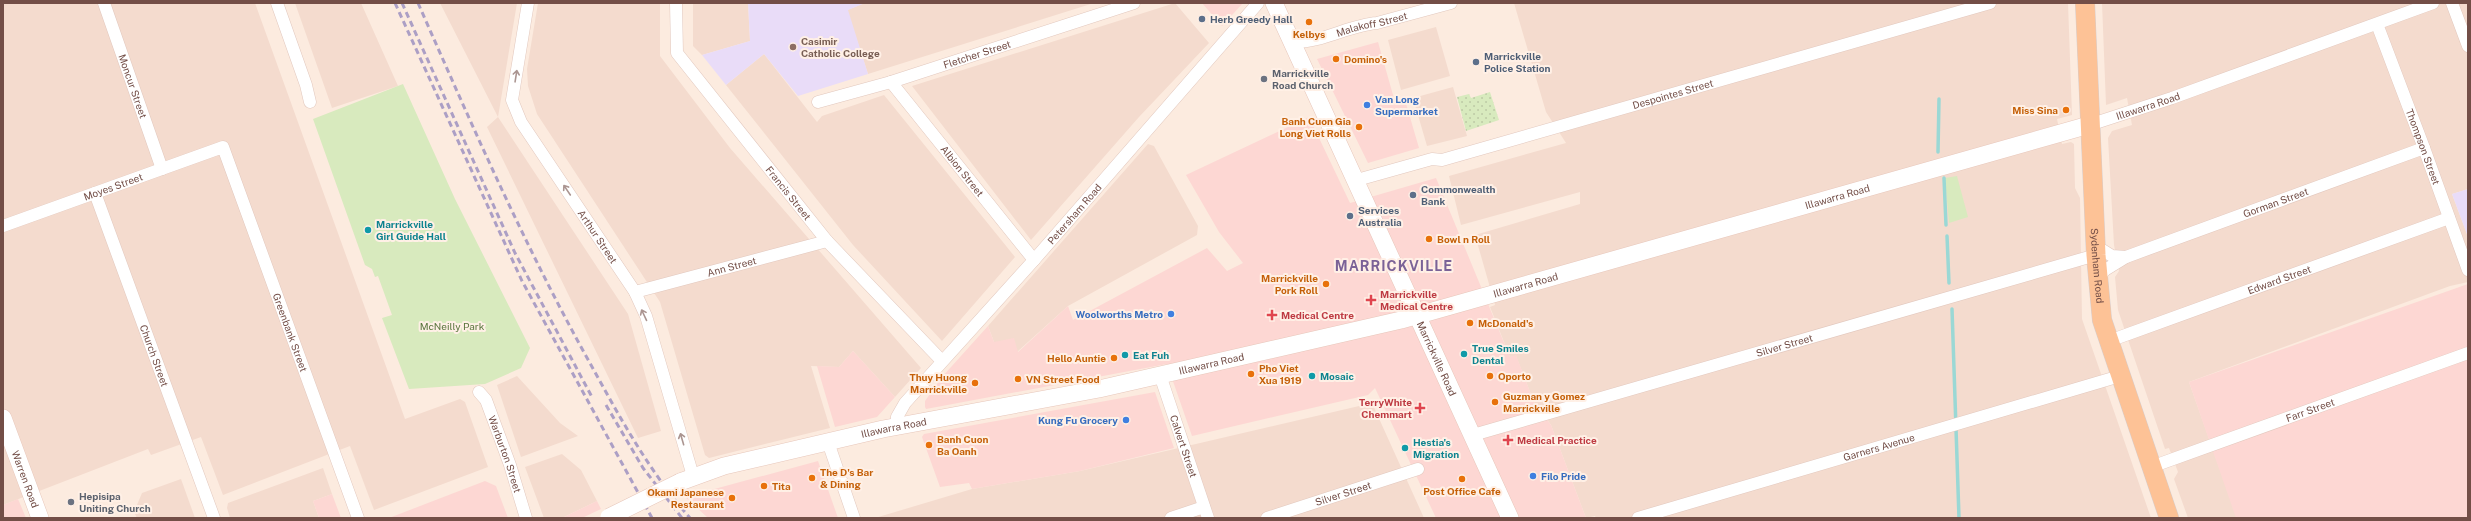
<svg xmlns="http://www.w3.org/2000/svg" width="2471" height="521" viewBox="0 0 2471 521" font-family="'Public Sans',sans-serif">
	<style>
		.residential { fill: #f4dbce }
		.commercial { fill: #fdd7d3 }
		.education { fill: #e9dcf8 }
		.grass { fill: url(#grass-dots) }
		.green { fill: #d8eabe }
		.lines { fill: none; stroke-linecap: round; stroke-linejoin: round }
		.stream { stroke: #9ad8d5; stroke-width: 3.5 }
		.street-casing { stroke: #e2c8be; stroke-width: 13 }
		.secondary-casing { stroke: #e7c7bb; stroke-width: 18 }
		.primary-casing { stroke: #d8cdcb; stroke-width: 20 }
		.street { stroke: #fff; stroke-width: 12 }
		.secondary { stroke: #fff; stroke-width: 17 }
		.primary { stroke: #fdc296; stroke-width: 19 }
		.rail { stroke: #ac9fc5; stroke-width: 3; stroke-dasharray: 6 4; stroke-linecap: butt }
		.secondary-bridge-casing { stroke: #e7c7bb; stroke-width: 18; stroke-linecap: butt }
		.secondary-bridge { stroke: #fff; stroke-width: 17 }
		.oneway { stroke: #ab9591 }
		.service-dot { fill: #5c6f8a; stroke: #fff0e6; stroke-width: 1.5 }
		.food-dot { fill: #e8710a; stroke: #fff0e6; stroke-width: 1.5 }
		.education-dot { fill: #8d6e63; stroke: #fff0e6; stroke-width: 1.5 }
		.worship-dot { fill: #6b7280; stroke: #fff0e6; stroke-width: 1.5 }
		.shop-dot { fill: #3f7fe0; stroke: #fff0e6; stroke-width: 1.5 }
		.culture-dot { fill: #0f9aa8; stroke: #fff0e6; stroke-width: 1.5 }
		.health-dot { fill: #e0444e; stroke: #fff0e6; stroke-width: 1.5 }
		.labels { text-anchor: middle; stroke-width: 4; stroke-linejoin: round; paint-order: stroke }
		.service-label { font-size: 10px; font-weight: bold; fill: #4e5e75; stroke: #fff0e6; text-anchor: start }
		.street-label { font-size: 10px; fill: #734e47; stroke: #fff0e6 }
		.food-label { font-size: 10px; font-weight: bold; fill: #c56008; stroke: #fff0e6; text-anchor: start }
		.education-label { font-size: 10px; font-weight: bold; fill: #785e54; stroke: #fff0e6; text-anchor: start }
		.worship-label { font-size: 10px; font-weight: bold; fill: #5b616d; stroke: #fff0e6; text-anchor: start }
		.shop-label { font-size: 10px; font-weight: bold; fill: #366cbe; stroke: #fff0e6; text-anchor: start }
		.culture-label { font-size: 10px; font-weight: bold; fill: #0d838f; stroke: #fff0e6; text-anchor: start }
		.health-label { font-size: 10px; font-weight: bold; fill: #be3a42; stroke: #fff0e6; text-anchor: start }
		.park-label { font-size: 10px; fill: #58743c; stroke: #fff0e6 }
		.district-label { font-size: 14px; font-weight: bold; letter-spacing: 1px; fill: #7b6297; stroke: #fff0e6 }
	</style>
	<defs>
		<pattern id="grass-dots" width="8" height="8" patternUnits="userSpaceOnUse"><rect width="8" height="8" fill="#d8eabe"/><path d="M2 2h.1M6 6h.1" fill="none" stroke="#bdcaa5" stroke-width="1.8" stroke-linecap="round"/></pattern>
	</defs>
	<rect width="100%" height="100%" fill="#fcebdf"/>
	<path class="residential" d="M3 3H255L405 419 460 399 465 402 488 467 374 510 350 446 223 495 201 437 151 455 148 449 3 505Z
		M295 3H361L398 86 332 108Z
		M440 3H517L498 117 628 314 661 431 638 438 487 127 498 117Z
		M538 3H660V56L730 148 921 368 895 397 853 351 839 367 811 366 830 428 709 458 705 455 660 302 537 114 528 86 527 69Z
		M693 3H748L750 41 702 55 693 46Z
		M865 3H1094L868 74 847 10Z
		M1175 3 1209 43 1139 117 1031 240 912 86Z
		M1514 3H2068L2072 115 2057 119 2062 144 2071 142 2074 144 2075 188 2080 198 2082 319 2151 518H1596L1595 516 1586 518 1551 425 1534 402 1516 356 1510 357 1490 307 1495 305 1475 235 1580 204V192L1461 225 1449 176 1566 143 1546 112Z
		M2102 3H2468V189L2452 194 2468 237V282L2450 286 2189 382 2237 518H2188L2174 479 2178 472 2169 448 2165 449 2118 310 2115 277 2119 271 2114 245 2108 138 2112 131 2132 125 2127 98 2106 105Z
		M1436 27 1450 76 1401 90 1388 40Z
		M764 54 817 122 822 116 884 95 1015 257 942 341 853 245 726 85Z
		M1453 87 1467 136 1427 146 1413 98Z
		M1148 144 1154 146 1198 226 1197 235 1068 306 1017 352 994 342 988 326Z
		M517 376 560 423 578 436 521 457 497 385Z
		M1372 403 1424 518H875L972 489 1080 471Z
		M562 454 581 470 597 501 562 518H544L525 467Z
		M323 468 332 494 313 501 319 518H230L227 508 228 503Z
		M181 479 195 518H137L134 512 142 493Z"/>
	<path class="commercial" d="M1202 3H1243L1222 26Z
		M1378 42 1395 102 1405 100 1419 148 1368 163 1317 59Z
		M1309 117 1350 203 1436 178 1510 357 1516 355 1534 402 1551 425 1586 518H1436L1375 388 1368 395 1192 436 1167 364 926 409 925 407V401L942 377 988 326 994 342 1014 338 1018 352 1068 306 1073 320 1207 248 1227 271 1243 263 1219 232 1186 175Z
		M2468 284V518H2236L2189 382Z
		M853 351 895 397 877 417 835 427 817 366 839 367Z
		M1155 392 1174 448 1080 471 972 489 969 483 940 487 922 437 924 434Z
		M818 461 838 518H708L685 497Z
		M485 481 496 486 508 518H389Z
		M332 494 341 518H319L313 501Z
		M18 499 26 518H3V505Z
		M597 501 601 509 582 518H562Z"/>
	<path class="education" d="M748 3H865L848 10 868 74 798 96 764 54 726 85 702 55 750 41Z
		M2468 189V237L2452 194Z"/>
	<path class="grass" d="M1490 92 1499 120 1466 131 1457 97 1469 94 1471 98Z"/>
	<path class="green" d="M403 84 455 199 530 348 521 368 485 384 409 389 382 318 392 315 378 276 375 277 372 269 365 265 313 119Z
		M1957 176 1968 217 1949 223 1945 178Z"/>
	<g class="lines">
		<path class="stream" d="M1938 152 1939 99
			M1944 178 1946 225
			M1947 236 1949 283
			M1952 309 1959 518"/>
		<defs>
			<g id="street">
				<path id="s1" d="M104 3 162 169"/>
				<path d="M277 3 306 85 310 102"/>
				<path id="s2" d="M528 3 512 100 521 122 635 292 646 316 693 476"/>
				<path id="s3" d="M676 3 677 53 827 241 942 361"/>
				<path d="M2452 3 2468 46"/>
				<path id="s4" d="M2377 24 2424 148 2468 270"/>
				<path id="s5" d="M1293 42C1322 43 1349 25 1377 23L1451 3"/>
				<path id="s6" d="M891 82 1034 260"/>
				<path id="s7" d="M818 102 891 82 1134 3"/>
				<path id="s8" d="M2089 125 2172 98 2433 3"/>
				<path id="s9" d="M1357 180 1432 159 1442 160 1990 3"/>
				<path id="s10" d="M95 193 214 518"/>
				<path id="s11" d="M3 226 223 147 358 518"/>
				<path d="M2096 246 2112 256 2126 257"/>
				<path id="s12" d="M2097 279 2105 270 2126 257 2424 148"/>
				<path id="s13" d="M635 292 827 241"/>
				<path id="s14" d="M2109 341 2449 218"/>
				<path id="s15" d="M1160 375 1208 518"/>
				<path id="s16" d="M479 392 486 400 510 465 526 518"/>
				<path id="s17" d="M896 426 897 417 905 403 1034 260 1258 3"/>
				<path id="s18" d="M1473 435 2096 255"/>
				<path d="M828 442 854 518"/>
				<path id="s19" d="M2151 467 2468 353"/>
				<path d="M1171 518 1204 507"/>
				<path id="s20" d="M1267 518 1418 469"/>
				<path id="s21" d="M1638 518 2120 376"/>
			</g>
			<g id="secondary">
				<path id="s22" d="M1274 3 1510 518"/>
				<path id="s23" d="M3 418 40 518"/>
				<path id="s24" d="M680 482 724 466 883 429 1099 389 1401 320 2089 125"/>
			</g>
			<g id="primary">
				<path id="s25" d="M2085 3 2096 255 2102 320 2169 518"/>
			</g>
		</defs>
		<use href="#street" class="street-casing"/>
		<use href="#secondary" class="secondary-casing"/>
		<use href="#primary" class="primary-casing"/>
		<use href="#street" class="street"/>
		<use href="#secondary" class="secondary"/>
		<use href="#primary" class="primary"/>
		<path class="rail" d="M395 3 522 281 652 518
			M402 3 515 253 593 399
			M418 3C471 123 522 240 586 356 617 412 647 469 690 518
			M606 405 643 468 682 518"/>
		<defs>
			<path id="secondary-bridge" d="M609 517 680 482"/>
		</defs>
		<use href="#secondary-bridge" class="secondary-bridge-casing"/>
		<use href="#secondary-bridge" class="secondary-bridge"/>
	</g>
	<defs><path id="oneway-shaft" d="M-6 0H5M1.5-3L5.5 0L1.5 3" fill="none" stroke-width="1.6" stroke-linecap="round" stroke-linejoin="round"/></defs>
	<g class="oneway">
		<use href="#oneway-shaft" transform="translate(516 76) rotate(-81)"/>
		<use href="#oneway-shaft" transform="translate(567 190) rotate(-124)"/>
		<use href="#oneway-shaft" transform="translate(644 315) rotate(-115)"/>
		<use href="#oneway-shaft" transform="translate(682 439) rotate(-106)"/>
	</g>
	<g class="service-dot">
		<circle cx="1202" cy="19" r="4"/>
		<circle cx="1476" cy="62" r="4"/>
		<circle cx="1413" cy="195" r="4"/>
		<circle cx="1350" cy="216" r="4"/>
	</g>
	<g class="food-dot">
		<circle cx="1309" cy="22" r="4"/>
		<circle cx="1336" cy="59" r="4"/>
		<circle cx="2066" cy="110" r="4"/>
		<circle cx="1359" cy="127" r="4"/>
		<circle cx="1429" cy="239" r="4"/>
		<circle cx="1326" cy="284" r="4"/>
		<circle cx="1470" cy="323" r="4"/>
		<circle cx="1114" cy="358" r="4"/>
		<circle cx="1251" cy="374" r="4"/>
		<circle cx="1490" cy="376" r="4"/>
		<circle cx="1018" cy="379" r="4"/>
		<circle cx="975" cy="383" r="4"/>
		<circle cx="1495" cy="402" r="4"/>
		<circle cx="929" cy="445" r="4"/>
		<circle cx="812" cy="478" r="4"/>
		<circle cx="1462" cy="479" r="4"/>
		<circle cx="764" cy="486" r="4"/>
		<circle cx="732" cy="498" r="4"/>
	</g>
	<circle class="education-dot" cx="793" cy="47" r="4"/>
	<g class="worship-dot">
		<circle cx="1264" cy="79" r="4"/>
		<circle cx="71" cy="502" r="4"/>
	</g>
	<g class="shop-dot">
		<circle cx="1367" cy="105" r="4"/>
		<circle cx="1171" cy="314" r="4"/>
		<circle cx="1126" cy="420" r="4"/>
		<circle cx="1533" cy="476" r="4"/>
	</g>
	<g class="culture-dot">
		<circle cx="368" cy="230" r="4"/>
		<circle cx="1464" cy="354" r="4"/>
		<circle cx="1125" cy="355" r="4"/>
		<circle cx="1312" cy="376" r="4"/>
		<circle cx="1405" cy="448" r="4"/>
	</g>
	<g class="health-dot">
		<path d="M1369 294h4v4h4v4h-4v4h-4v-4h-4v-4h4z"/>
		<path d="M1270 309h4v4h4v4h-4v4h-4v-4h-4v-4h4z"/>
		<path d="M1418 402h4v4h4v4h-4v4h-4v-4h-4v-4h4z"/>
		<path d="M1506 434h4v4h4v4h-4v4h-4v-4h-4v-4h4z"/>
	</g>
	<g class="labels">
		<g class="service-label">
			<text x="1210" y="23">Herb Greedy Hall</text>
			<text x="1484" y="60">Marrickville<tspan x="1484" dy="12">Police Station</tspan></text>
			<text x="1421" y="193">Commonwealth<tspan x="1421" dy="12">Bank</tspan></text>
			<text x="1358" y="214">Services<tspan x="1358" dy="12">Australia</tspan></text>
		</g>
		<g class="street-label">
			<text dy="4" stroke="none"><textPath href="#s5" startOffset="81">Malakoff Street</textPath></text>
			<text dy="4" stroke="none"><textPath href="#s7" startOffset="166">Fletcher Street</textPath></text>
			<text dy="4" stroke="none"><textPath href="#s1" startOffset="88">Moncur Street</textPath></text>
			<text dy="4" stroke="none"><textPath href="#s9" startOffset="328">Despointes Street</textPath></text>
			<text dy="4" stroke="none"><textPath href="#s8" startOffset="62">Illawarra Road</textPath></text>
			<text dy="4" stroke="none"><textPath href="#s4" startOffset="131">Thompson Street</textPath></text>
			<text dy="4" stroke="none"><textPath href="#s6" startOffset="114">Albion Street</textPath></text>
			<text dy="4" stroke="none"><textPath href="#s11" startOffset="117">Moyes Street</textPath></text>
			<text dy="4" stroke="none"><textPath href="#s3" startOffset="229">Francis Street</textPath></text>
			<text dy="4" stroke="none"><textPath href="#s24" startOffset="1193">Illawarra Road</textPath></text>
			<text dy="4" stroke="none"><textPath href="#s12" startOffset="196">Gorman Street</textPath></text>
			<text dy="4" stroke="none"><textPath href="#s17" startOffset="279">Petersham Road</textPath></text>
			<text dy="4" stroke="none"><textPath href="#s2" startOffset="260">Arthur Street</textPath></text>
			<text dy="4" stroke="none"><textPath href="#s13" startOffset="100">Ann Street</textPath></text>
			<text dy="4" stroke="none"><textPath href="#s25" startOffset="263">Sydenham Road</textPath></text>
			<text dy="4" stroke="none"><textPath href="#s14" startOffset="181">Edward Street</textPath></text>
			<text dy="4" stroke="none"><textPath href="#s24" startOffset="869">Illawarra Road</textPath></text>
			<text dy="4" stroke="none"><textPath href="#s11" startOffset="431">Greenbank Street</textPath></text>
			<text dy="4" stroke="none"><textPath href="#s18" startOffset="324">Silver Street</textPath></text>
			<text dy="4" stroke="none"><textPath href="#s10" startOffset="173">Church Street</textPath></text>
			<text dy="4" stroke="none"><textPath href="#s22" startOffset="391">Marrickville Road</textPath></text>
			<text dy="4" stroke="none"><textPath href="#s24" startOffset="545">Illawarra Road</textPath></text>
			<text dy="4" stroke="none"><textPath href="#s19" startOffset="169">Farr Street</textPath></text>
			<text dy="4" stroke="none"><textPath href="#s24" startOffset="221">Illawarra Road</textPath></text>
			<text dy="4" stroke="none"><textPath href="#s15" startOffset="75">Calvert Street</textPath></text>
			<text dy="4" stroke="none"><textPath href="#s21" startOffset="251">Garners Avenue</textPath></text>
			<text dy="4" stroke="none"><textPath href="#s16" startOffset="68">Warburton Street</textPath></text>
			<text dy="4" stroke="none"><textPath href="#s23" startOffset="65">Warren Road</textPath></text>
			<text dy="4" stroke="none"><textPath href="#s20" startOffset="80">Silver Street</textPath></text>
		</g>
		<g class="food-label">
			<text x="1309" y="38" text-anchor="middle">Kelbys</text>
			<text x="1344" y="63">Domino's</text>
			<text x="2058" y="114" text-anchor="end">Miss Sina</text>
			<text x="1351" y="125" text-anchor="end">Banh Cuon Gia<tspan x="1351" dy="12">Long Viet Rolls</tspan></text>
			<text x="1437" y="243">Bowl n Roll</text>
			<text x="1318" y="282" text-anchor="end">Marrickville<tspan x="1318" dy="12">Pork Roll</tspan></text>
			<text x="1478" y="327">McDonald's</text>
			<text x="1106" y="362" text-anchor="end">Hello Auntie</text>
			<text x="1259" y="372">Pho Viet<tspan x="1259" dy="12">Xua 1919</tspan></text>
			<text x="1498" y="380">Oporto</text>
			<text x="967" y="381" text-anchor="end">Thuy Huong<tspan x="967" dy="12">Marrickville</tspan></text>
			<text x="1026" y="383">VN Street Food</text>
			<text x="1503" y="400">Guzman y Gomez<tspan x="1503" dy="12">Marrickville</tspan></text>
			<text x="937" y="443">Banh Cuon<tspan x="937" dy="12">Ba Oanh</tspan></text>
			<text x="820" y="476">The D's Bar<tspan x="820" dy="12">&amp; Dining</tspan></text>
			<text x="772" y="490">Tita</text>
			<text x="1462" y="495" text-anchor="middle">Post Office Cafe</text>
			<text x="724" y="496" text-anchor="end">Okami Japanese<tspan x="724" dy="12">Restaurant</tspan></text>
		</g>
		<g class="education-label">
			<text x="801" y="45">Casimir<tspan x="801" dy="12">Catholic College</tspan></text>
		</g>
		<g class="worship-label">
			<text x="1272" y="77">Marrickville<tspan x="1272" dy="12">Road Church</tspan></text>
			<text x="79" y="500">Hepisipa<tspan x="79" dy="12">Uniting Church</tspan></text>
		</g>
		<g class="shop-label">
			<text x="1375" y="103">Van Long<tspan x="1375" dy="12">Supermarket</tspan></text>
			<text x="1163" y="318" text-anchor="end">Woolworths Metro</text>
			<text x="1118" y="424" text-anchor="end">Kung Fu Grocery</text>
			<text x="1541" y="480">Filo Pride</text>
		</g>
		<g class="culture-label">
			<text x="376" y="228">Marrickville<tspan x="376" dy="12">Girl Guide Hall</tspan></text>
			<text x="1472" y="352">True Smiles<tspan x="1472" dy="12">Dental</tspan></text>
			<text x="1133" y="359">Eat Fuh</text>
			<text x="1320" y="380">Mosaic</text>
			<text x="1413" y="446">Hestia's<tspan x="1413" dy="12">Migration</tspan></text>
		</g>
		<g class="health-label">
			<text x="1380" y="298">Marrickville<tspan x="1380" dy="12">Medical Centre</tspan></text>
			<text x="1281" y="319">Medical Centre</text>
			<text x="1412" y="406" text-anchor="end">TerryWhite<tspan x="1412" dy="12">Chemmart</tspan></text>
			<text x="1517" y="444">Medical Practice</text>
		</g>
		<g class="park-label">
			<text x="452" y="330">McNeilly Park</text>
		</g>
		<g class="district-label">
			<text x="1394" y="271">MARRICKVILLE</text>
		</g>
	</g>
	<rect width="2471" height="521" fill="none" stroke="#734e47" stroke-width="8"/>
</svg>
